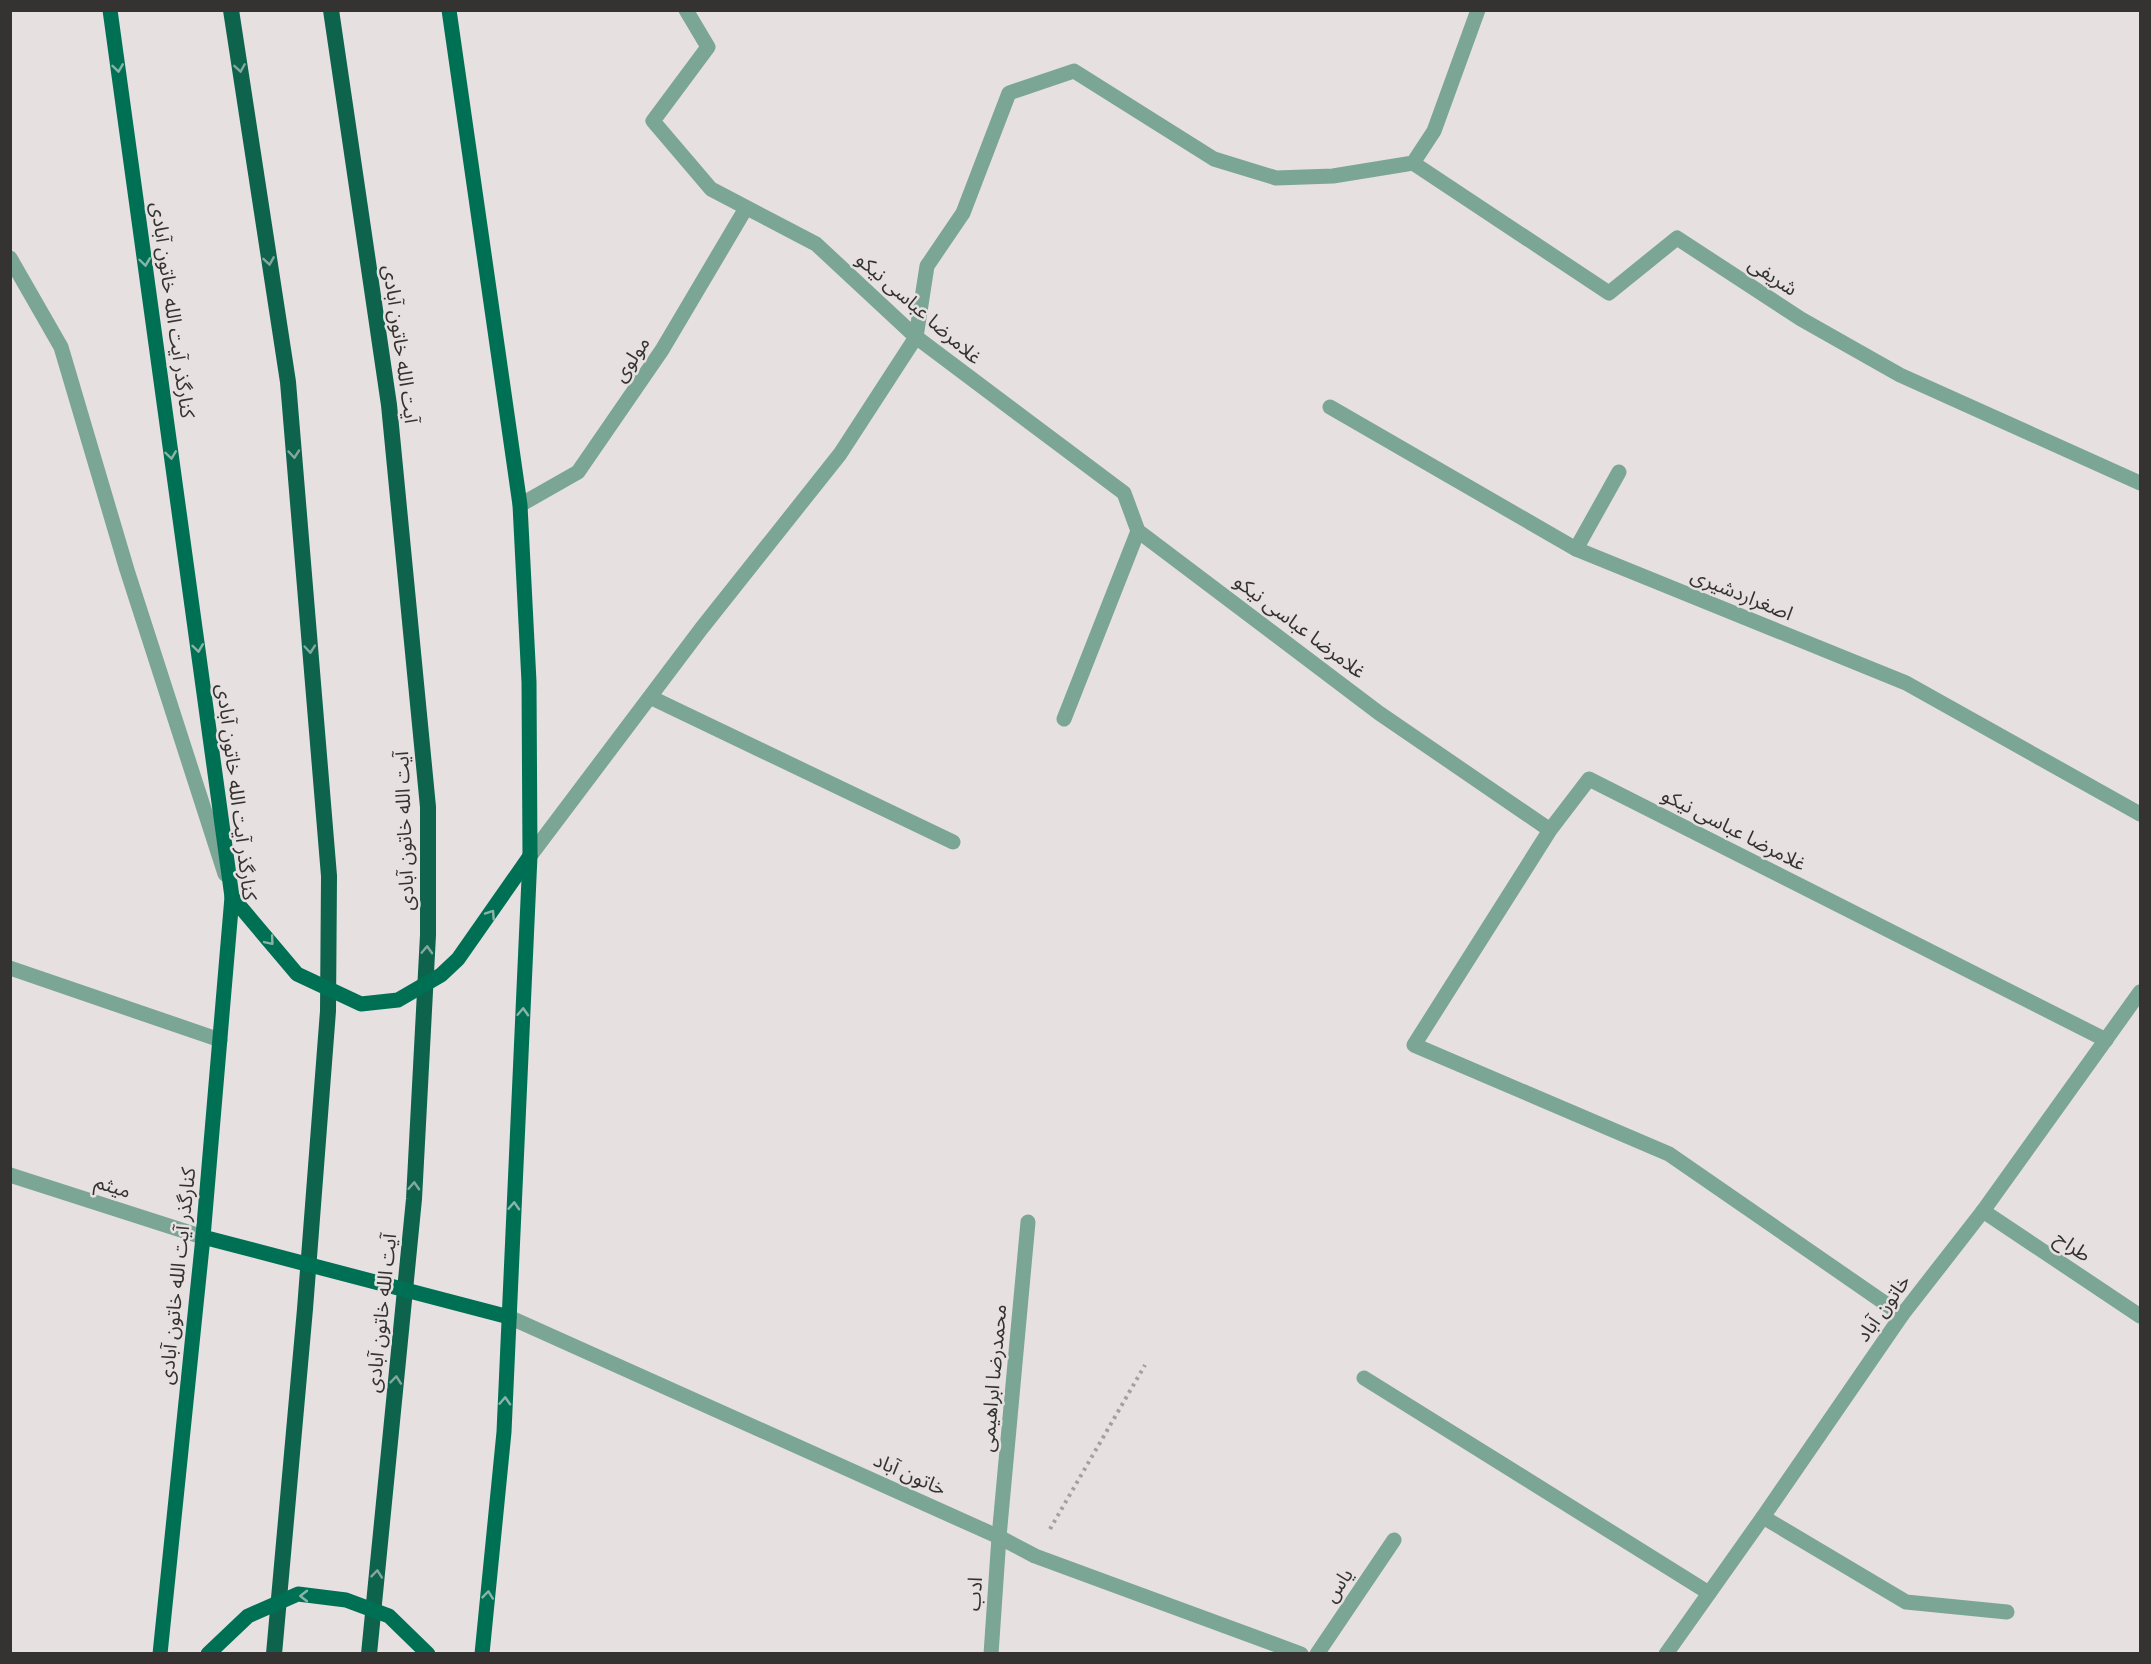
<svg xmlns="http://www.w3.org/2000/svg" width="2151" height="1664" viewBox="0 0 2151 1664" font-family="'Fira Sans Condensed','Noto Sans Arabic',sans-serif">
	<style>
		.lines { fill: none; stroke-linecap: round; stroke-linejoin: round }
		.path { stroke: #a4a09f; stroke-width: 4; stroke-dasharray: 3 4.5; stroke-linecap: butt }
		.service { stroke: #7ba594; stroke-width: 15 }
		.minor { stroke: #7ba594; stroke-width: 15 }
		.tertiary { stroke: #7ba594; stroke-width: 15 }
		.primary { stroke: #007054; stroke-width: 15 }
		.trunk { stroke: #0d634c; stroke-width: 16 }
		.primary-bridge { stroke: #007054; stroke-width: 15 }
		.oneway { stroke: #8ab4a8 }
		.oneway2 { stroke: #84a89d }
		.labels { text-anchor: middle; stroke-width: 5; stroke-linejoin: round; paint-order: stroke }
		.street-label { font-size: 20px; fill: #353332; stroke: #e6e1e0 }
	</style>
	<rect width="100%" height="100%" fill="#e6e1e0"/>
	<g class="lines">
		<path class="path" d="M1050 1529 1145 1365"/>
		<path class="service" d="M1576 549 1619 472
			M652 698 953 842
			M1064 719 1138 531
			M10 968 220 1040
			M1364 1378 1709 1593
			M1763 1517 1906 1602 2007 1612
			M999 1537 1028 1222
			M1317 1654 1394 1540"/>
		<path class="minor" d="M686 10 708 47 653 121 711 189 816 244 916 337 1124 493 1138 531 1379 713 1550 830 1589 779 2106 1040
			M1413 163 1609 293 1677 238 1801 319 1900 375 2140 483
			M10 258 61 347 127 570 225 874
			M1330 407 1576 549 1906 683 2140 814
			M520 505 578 472 662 350 746 208
			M1550 830 1414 1045 1669 1154 1902 1315
			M530 856 701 629 840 454 916 337 927 266 963 213 1009 93 1074 71 1214 159 1276 178 1333 176 1413 163 1434 131 1478 10
			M10 1175 203 1237
			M1983 1211 2140 1316
			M991 1654 999 1537"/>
		<path class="tertiary" d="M509 1317 999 1537 1035 1556 1301 1654
			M1666 1654 1763 1517 1902 1315 1983 1211 2140 992"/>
		<path class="primary" d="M110 10 232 897 203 1237 160 1654
			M449 10 520 505 529 682 530 856 504 1432 482 1654"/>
		<path class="trunk" d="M231 10 288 382 329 876 328 1011 305 1309 274 1654
			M331 10 389 405 428 807V935L414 1199 369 1654"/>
		<path class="primary-bridge" d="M232 897 297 974 361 1004 398 1000 441 975 458 959 530 856
			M203 1237 509 1317
			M208 1654 248 1616 298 1594 346 1600 389 1616 428 1654"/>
	</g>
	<defs><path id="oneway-chevron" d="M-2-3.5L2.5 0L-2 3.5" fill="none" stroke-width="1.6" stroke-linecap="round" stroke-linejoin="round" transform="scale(1.5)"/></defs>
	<g class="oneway">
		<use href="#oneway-chevron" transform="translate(118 68) rotate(82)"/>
		<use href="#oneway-chevron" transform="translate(145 262) rotate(82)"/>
		<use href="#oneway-chevron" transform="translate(171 455) rotate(82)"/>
		<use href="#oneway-chevron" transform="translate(198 648) rotate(82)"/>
		<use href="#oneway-chevron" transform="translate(491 914) rotate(-56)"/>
		<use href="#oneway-chevron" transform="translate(270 941) rotate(50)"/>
		<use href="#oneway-chevron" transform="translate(523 1012) rotate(-87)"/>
		<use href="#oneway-chevron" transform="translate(514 1206) rotate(-87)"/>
		<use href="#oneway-chevron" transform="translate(505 1401) rotate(-87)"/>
		<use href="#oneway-chevron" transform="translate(488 1595) rotate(-84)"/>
		<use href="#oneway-chevron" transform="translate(304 1596) rotate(-180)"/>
	</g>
	<g class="oneway2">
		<use href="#oneway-chevron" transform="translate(240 68) rotate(81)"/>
		<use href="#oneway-chevron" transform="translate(269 261) rotate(81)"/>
		<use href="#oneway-chevron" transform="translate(294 454) rotate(85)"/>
		<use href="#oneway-chevron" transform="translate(310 649) rotate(85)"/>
		<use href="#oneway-chevron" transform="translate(427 950) rotate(-87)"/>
		<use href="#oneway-chevron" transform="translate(414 1186) rotate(-87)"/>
		<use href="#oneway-chevron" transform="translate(396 1380) rotate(-84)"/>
		<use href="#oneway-chevron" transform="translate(377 1574) rotate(-84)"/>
	</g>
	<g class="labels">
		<g class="street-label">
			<text transform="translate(1773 276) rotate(33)" y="7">شریفی</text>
			<text transform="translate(919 308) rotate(41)" y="7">غلامرضا عباسی نیکو</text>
			<text transform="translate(173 310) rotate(82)" y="7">کنارگذر آیت الله خاتون آبادی</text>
			<text transform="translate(401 344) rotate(82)" y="7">آیت الله خاتون آبادی</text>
			<text transform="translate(631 359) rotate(-56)" y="7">مولوی</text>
			<text transform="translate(1742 594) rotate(22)" y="7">اصغراردشیری</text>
			<text transform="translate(1300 626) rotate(37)" y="7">غلامرضا عباسی نیکو</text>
			<text transform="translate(237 792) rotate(83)" y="7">کنارگذر آیت الله خاتون آبادی</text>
			<text transform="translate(1734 829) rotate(27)" y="7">غلامرضا عباسی نیکو</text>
			<text transform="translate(404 831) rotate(-92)" y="7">آیت الله خاتون آبادی</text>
			<text transform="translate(113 1186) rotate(18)" y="7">میثم</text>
			<text transform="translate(2073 1246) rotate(34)" y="7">طراح</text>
			<text transform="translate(177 1276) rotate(-84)" y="7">کنارگذر آیت الله خاتون آبادی</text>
			<text transform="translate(1883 1308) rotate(-54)" y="7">خاتون آباد</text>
			<text transform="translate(381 1313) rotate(-84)" y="7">آیت الله خاتون آبادی</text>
			<text transform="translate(993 1378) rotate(-85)" y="7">محمدرضا ابراهیمی</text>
			<text transform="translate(910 1474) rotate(24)" y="7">خاتون آباد</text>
			<text transform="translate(1338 1585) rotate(-56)" y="7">یاس</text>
			<text transform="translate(974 1594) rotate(-86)" y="7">ادب</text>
		</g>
	</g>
	<rect width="2151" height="1664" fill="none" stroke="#353332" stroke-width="24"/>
</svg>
